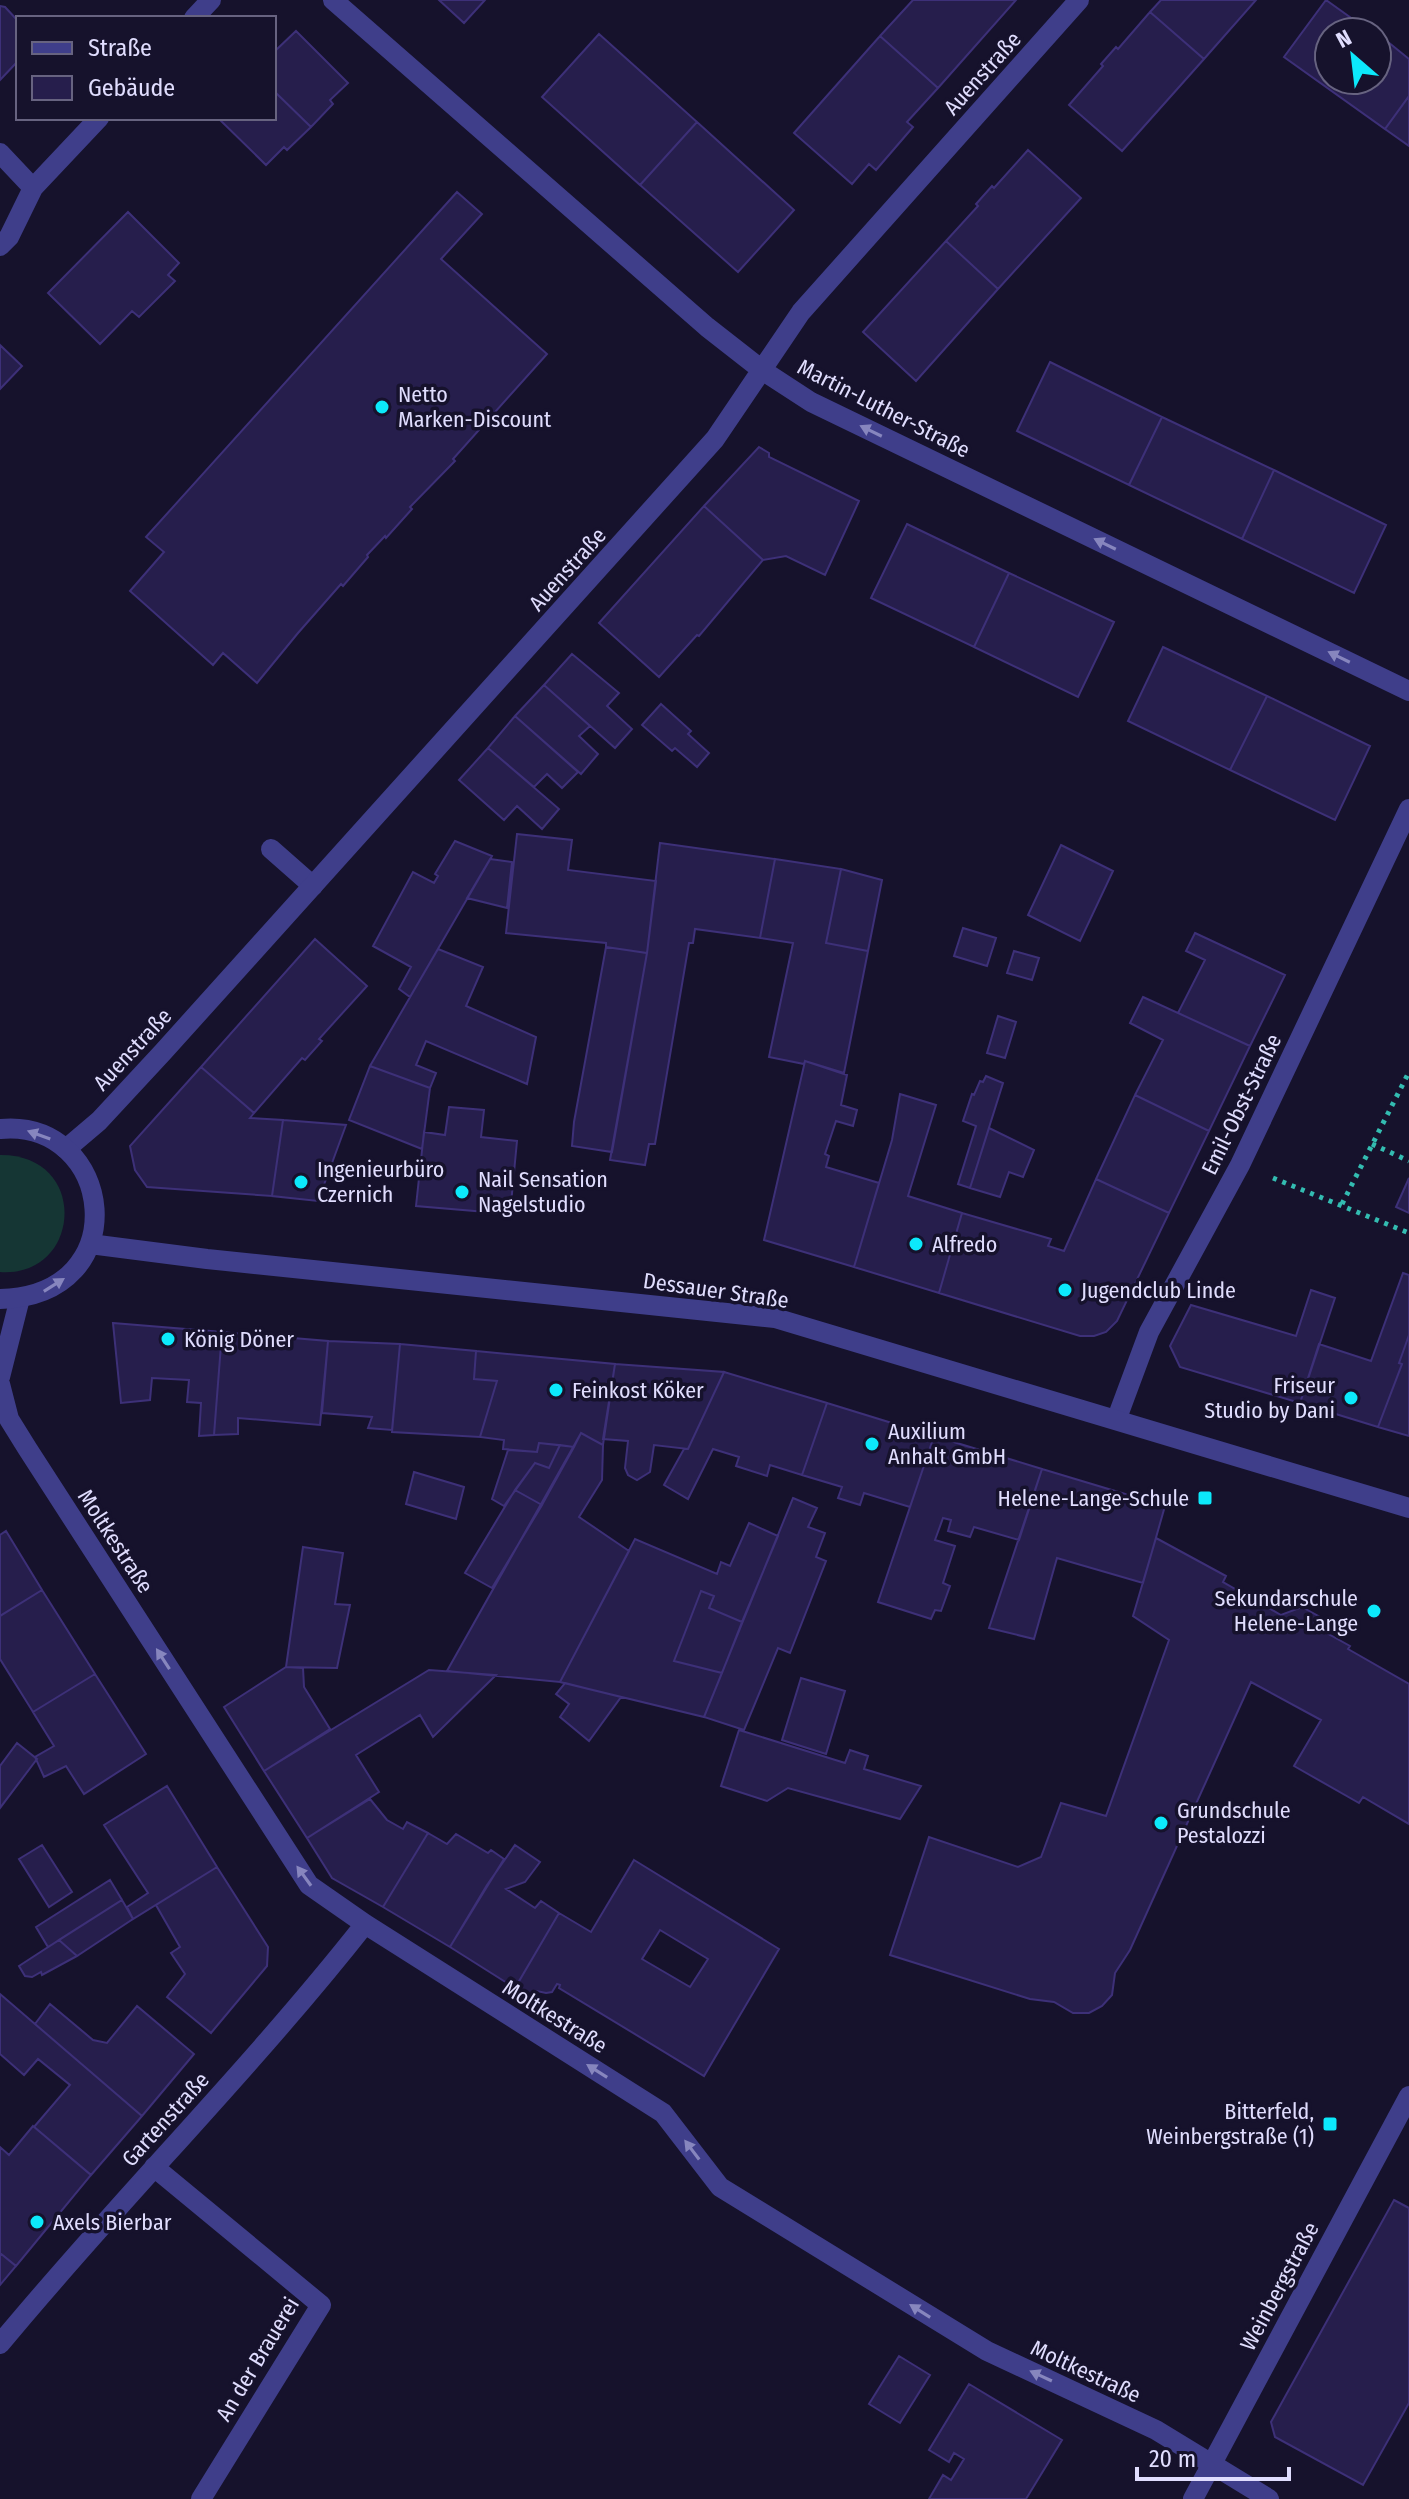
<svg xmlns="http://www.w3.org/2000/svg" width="1409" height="2499" viewBox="0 0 1409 2499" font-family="'Fira Sans Condensed',sans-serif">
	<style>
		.green { fill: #153634 }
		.building { fill: #261e4c; stroke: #3d3078; stroke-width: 2; fill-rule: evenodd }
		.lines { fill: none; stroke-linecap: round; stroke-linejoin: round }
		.path { stroke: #33bcb1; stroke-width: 5; stroke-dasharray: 4 6; stroke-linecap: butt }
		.service { stroke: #3f3e8a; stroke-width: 20 }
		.minor { stroke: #3f3e8a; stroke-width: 20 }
		.tertiary { stroke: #3f3e8a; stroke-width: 20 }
		.oneway { fill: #8786be }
		.poi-dot { fill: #0ce9fb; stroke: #16122c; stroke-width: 3 }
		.labels { text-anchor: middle; stroke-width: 7; stroke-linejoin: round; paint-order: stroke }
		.street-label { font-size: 22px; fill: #e0ddfe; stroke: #16122c }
		.poi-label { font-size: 22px; fill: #e0ddfe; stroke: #16122c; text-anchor: start }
	</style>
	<rect width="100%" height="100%" fill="#16122c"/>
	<path class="green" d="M0 1155C90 1154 82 1278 0 1272Z"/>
	<path class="building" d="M439 0H485L464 23Z
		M913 0H1016L938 88 880 36Z
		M1161 0H1256L1204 59 1150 12Z
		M1326 0 1368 30 1370 28 1376 32H1329V80H1377V33L1409 59V96L1385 129 1284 57Z
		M0 6 5 7 18 21V61L0 80Z
		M1150 12 1204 59 1122 151 1069 105 1103 66 1101 64 1116 47 1118 49Z
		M296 31 348 83 330 100 333 104 311 127 274 91V52Z
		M599 34 697 122 640 185 542 97Z
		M880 36 938 88 907 122 913 127 876 170 869 164 852 184 794 133Z
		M274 91 311 127 287 150 284 147 266 165 218 118H274Z
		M1409 96V146L1385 129Z
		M697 122 794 210 738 272 640 185Z
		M1028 150 1081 198 998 289 946 241 978 206 976 204 992 186 994 188Z
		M457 192 482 214 441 259 547 354 453 459 455 461 410 507 412 509 386 538 385 536 367 555 368 557 343 586 341 584 298 633 257 683 223 653 213 665 130 591 164 552 146 537Z
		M128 212 179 263 168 275 175 281 139 317 132 311 100 344 48 293Z
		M946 241 998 289 916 381 863 332Z
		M0 345 22 366 0 389Z
		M1050 362 1162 417 1129 485 1017 431Z
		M1162 417 1274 470 1242 539 1129 485Z
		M759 447 769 453V457L859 501 825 575 786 556 763 560 704 506Z
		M1274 470 1386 525 1354 593 1242 539Z
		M704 506 763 560 699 636 697 635 659 677 599 623Z
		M907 524 1009 573 974 647 871 598Z
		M1009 573 1114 622 1078 697 974 647Z
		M1163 647 1267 696 1230 770 1128 721Z
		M572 654 619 693 607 706 632 729 615 748 544 685Z
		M544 685 590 726 579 736 598 754 581 774 515 716Z
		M1267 696 1370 746 1335 820 1230 770Z
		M661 704 691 731 688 734 709 753 697 767 675 748 672 751 642 725Z
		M515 716 578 772 562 788 547 774 534 787 488 748Z
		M488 748 559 809 542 829 517 806 504 820 459 780Z
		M517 834 572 840 568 870 656 881 647 953 606 947V943L506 933Z
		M455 841 492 856 410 997 399 989 411 967 373 946 413 872 434 883 438 876 435 874Z
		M660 843 775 859 760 938 695 929 693 943H689L655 1144H649L645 1165 610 1160 647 953Z
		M1061 845 1113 871 1080 941 1028 915Z
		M490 859 512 862 507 908 467 898Z
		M775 859 841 869 826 943 868 951 844 1073 805 1061 804 1064 769 1057 793 943 760 938Z
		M841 869 882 880 868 951 826 943Z
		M963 928 996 938 987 966 954 956Z
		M1195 933 1285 975 1250 1046 1178 1013 1205 960 1186 951Z
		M315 939 367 986 319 1039 322 1041 305 1060 302 1058 254 1113 201 1067Z
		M606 947 647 953 612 1152 572 1146 574 1122Z
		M438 949 483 967 466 1006 536 1037 527 1084 426 1041 416 1065 436 1073 430 1088 370 1066Z
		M1014 951 1039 958 1032 980 1007 973Z
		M1143 997 1250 1046 1209 1131 1135 1095 1163 1040 1130 1023Z
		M998 1016 1016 1022 1005 1058 987 1053Z
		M805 1061 847 1075 841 1105 857 1110 853 1126 836 1121 825 1154 829 1156 826 1167 879 1183 854 1267 764 1240Z
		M370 1066 430 1088 422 1149 349 1120Z
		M201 1067 254 1113 250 1118 283 1120 272 1196 147 1187 135 1170 130 1146Z
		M986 1076 1003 1083 970 1188 958 1184 976 1126 963 1121 972 1094 974 1095 980 1081 983 1082Z
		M900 1094 936 1105 908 1196 962 1213 939 1293 854 1267 892 1140Z
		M1135 1095 1209 1131 1169 1213 1096 1179Z
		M449 1107 484 1110 481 1137 517 1141 510 1214 416 1206 424 1132 445 1135Z
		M283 1120 346 1125 318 1201 272 1196Z
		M989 1128 1034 1150 1023 1177 1009 1172 1000 1197 970 1188Z
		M1409 1178V1213L1396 1207Z
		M1096 1179 1169 1213 1117 1321 1106 1332 1094 1336H1080L939 1293 962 1213 1051 1239 1048 1246 1064 1251Z
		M1403 1273 1409 1275V1335L1399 1363 1402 1364 1378 1427 1300 1403 1319 1344 1371 1361Z
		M1311 1290 1335 1298 1300 1403 1180 1367 1170 1346 1191 1305 1296 1336Z
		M113 1323 222 1332 214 1435 199 1436 201 1403 187 1402 189 1380 152 1378 150 1400 121 1403Z
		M222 1332 328 1341 320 1425 238 1418V1434L214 1435Z
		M1409 1335V1436L1378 1427 1402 1364 1399 1363Z
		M328 1341 400 1344 392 1430 368 1428 372 1417 322 1413Z
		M400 1344 476 1351 474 1379 497 1381 480 1437 392 1432Z
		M476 1351 615 1364 603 1445 581 1433 574 1447 539 1443 537 1452 503 1449 504 1440 480 1437 497 1381 474 1379Z
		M615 1364 724 1372 688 1449 654 1445 650 1472 637 1480 628 1475 625 1468 628 1441 603 1439Z
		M724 1372 827 1403 802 1475 770 1465 767 1476 736 1466 739 1457 713 1449 688 1499 664 1485 684 1449H688Z
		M827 1403 934 1436 910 1507 864 1493 860 1505 838 1498 842 1487 802 1475Z
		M581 1433 603 1445 602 1480 579 1517 629 1551 560 1682 447 1671Z
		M934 1436 1042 1469 1019 1540 974 1527 970 1537 948 1531 951 1520 943 1518 935 1540 955 1546 943 1583 950 1586 941 1611 935 1610 931 1619 878 1602Z
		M539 1443 560 1445 549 1468 535 1463 504 1506 492 1499 508 1450 537 1452Z
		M560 1445 574 1447 542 1505 515 1490 535 1463 549 1468Z
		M1042 1469 1165 1506 1143 1583 1057 1558 1034 1639 989 1628Z
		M414 1472 464 1487 456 1519 406 1504Z
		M515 1490 542 1505 492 1588 465 1573Z
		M793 1498 817 1508 808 1527 825 1533 816 1557 826 1561 790 1653 778 1648 744 1730 704 1717Z
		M749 1523 778 1536 742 1622 709 1608 714 1596 701 1591 674 1661 722 1673 704 1717 560 1682 635 1539 717 1574 721 1562 730 1566Z
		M6 1531 42 1590 0 1616V1535Z
		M1156 1538 1226 1576 1223 1582 1281 1615 1302 1607 1320 1617 1325 1632 1350 1646 1348 1649 1409 1684V1824L1363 1797 1359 1803 1294 1766 1321 1720 1251 1682 1130 1950 1115 1973 1112 1995 1102 2006 1089 2013H1073L1054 2002 1030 1999 890 1955 929 1837 1018 1867 1041 1857 1061 1803 1106 1816 1169 1640 1133 1616Z
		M303 1547 343 1553 335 1604 350 1605 337 1668 286 1667Z
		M42 1590 95 1674 33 1712 0 1659V1616Z
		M701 1591 714 1596 709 1608 742 1622 722 1673 674 1661Z
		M286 1667 303 1668 304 1687 330 1729 264 1771 224 1707Z
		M429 1670 496 1675 433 1737 420 1715 356 1755 379 1792 307 1838 264 1771Z
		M95 1674 146 1754 84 1794 66 1766 44 1777 35 1757 54 1746 33 1712Z
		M801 1678 845 1691 826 1754 782 1740Z
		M565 1683 621 1697 589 1741 560 1717 569 1704 556 1694Z
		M739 1730 845 1763 850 1750 868 1756 864 1769 921 1786 900 1819 788 1788 767 1801 721 1786Z
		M17 1743 37 1759 0 1808V1766Z
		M167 1786 217 1867 133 1919 127 1907 148 1893 104 1825Z
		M370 1799 387 1820 403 1829 407 1822 428 1833 383 1907 332 1878 307 1838Z
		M428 1833 447 1844 456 1834 488 1853 491 1850 504 1859 450 1947 383 1907Z
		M42 1845 72 1892 49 1907 19 1859Z
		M515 1845 540 1862 525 1882 506 1889 535 1908 541 1901 559 1913 515 1988 450 1947 487 1885Z
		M634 1860 779 1949 704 2076 559 1988 560 1985 557 1984 552 1992 546 1993 537 1991 531 1998 515 1988 559 1913 591 1932ZM660 1930 708 1959 690 1987 642 1959Z
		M217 1867 268 1947 267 1966 211 2033 167 1997 185 1974 171 1953 180 1947 156 1905Z
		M110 1880 122 1900 48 1947 36 1927Z
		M122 1900 133 1919 77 1956 59 1940Z
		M59 1940 77 1956 42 1975 41 1972 32 1977 25 1976 19 1966Z
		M0 1994 142 2116 91 2175 34 2127 70 2085 38 2059 24 2075 0 2054Z
		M50 2004 93 2040 107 2043 137 2006 194 2054 142 2116 35 2024Z
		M33 2126 91 2175 16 2266 0 2253V2147L9 2155Z
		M1394 2200 1409 2208V2403L1363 2485 1275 2437 1271 2422Z
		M0 2253 16 2266 0 2285Z
		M899 2356 930 2375 900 2423 869 2404Z
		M969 2384 1062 2440 1026 2499H929L943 2475 951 2480 964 2459 954 2453 949 2462 929 2450Z"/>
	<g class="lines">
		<path class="path" d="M1372 1144 1409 1161
			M1273 1178 1409 1233
			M1342 1204 1409 1072"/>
		<path class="service" d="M271 849 313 886"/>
		<path class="minor" d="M333 0 707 327 762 370 811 402 1409 691
			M194 18 211 0
			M0 153 33 188
			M0 246 9 237 33 188 99 118
			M66 1149 99 1121 163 1052 715 439 801 312 1079 0
			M0 1377 20 1298
			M0 1384 9 1419 27 1448 309 1885 365 1924 663 2113 720 2187 987 2351 1156 2430 1269 2499
			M1117 1418 1149 1332 1240 1165 1409 809
			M154 2167 321 2305 201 2499
			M0 2344C118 2201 250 2070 365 1924
			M1193 2499 1409 2096"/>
		<path class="tertiary" d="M0 1129C114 1118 138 1296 0 1299
			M90 1244 207 1259 775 1318 1409 1508"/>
	</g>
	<defs><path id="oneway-solid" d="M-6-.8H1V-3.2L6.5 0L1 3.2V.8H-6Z" transform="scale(2)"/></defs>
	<g class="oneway">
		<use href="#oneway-solid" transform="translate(871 431) rotate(-154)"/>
		<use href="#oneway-solid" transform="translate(1105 544) rotate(-154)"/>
		<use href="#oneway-solid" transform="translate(1339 657) rotate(-154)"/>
		<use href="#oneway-solid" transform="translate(39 1135) rotate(-160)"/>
		<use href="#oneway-solid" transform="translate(54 1285) rotate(-32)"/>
		<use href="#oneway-solid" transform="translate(163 1659) rotate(-123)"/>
		<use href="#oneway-solid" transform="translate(304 1876) rotate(-126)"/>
		<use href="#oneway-solid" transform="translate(597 2071) rotate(-148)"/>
		<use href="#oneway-solid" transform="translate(692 2150) rotate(-127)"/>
		<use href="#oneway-solid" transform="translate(920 2311) rotate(-148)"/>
		<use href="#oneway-solid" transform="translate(1041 2376) rotate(-155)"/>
	</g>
	<g class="poi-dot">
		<circle cx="382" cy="407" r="8"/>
		<circle cx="301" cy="1182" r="8"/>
		<circle cx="462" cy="1192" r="8"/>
		<circle cx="916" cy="1244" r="8"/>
		<circle cx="1065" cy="1290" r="8"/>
		<circle cx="168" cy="1339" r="8"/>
		<circle cx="556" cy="1390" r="8"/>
		<circle cx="1351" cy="1398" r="8"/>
		<circle cx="872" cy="1444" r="8"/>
		<rect x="1197" y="1490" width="16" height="16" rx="4"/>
		<circle cx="1374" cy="1611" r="8"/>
		<circle cx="1161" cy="1823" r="8"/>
		<rect x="1322" y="2116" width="16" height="16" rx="4"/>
		<circle cx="37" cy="2222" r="8"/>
	</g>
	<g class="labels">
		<g class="street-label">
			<text transform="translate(982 73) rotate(-48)" y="8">Auenstraße</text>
			<text transform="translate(884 408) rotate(27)" y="8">Martin-Luther-Straße</text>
			<text transform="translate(567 569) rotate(-48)" y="8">Auenstraße</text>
			<text transform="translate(132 1049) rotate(-47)" y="8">Auenstraße</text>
			<text transform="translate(1241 1104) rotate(-64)" y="8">Emil-Obst-Straße</text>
			<text transform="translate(716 1290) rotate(8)" y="8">Dessauer Straße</text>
			<text transform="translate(116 1541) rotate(57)" y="8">Moltkestraße</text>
			<text transform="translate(555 2016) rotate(32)" y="8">Moltkestraße</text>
			<text transform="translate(165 2119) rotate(-48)" y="8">Gartenstraße</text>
			<text transform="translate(1279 2286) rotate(-62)" y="8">Weinbergstraße</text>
			<text transform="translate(257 2359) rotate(-59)" y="8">An der Brauerei</text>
			<text transform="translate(1086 2371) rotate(25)" y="8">Moltkestraße</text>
		</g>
		<g class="poi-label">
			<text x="398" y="402">Netto<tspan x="398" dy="25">Marken-Discount</tspan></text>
			<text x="317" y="1177">Ingenieurbüro<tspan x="317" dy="25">Czernich</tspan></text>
			<text x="478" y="1187">Nail Sensation<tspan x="478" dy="25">Nagelstudio</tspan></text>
			<text x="932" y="1252">Alfredo</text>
			<text x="1081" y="1298">Jugendclub Linde</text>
			<text x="184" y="1347">König Döner</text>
			<text x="1335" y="1393" text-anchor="end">Friseur<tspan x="1335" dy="25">Studio by Dani</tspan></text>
			<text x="572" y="1398">Feinkost Köker</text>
			<text x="888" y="1439">Auxilium<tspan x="888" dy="25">Anhalt GmbH</tspan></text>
			<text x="1189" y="1506" text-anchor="end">Helene-Lange-Schule</text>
			<text x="1358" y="1606" text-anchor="end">Sekundarschule<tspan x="1358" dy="25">Helene-Lange</tspan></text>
			<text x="1177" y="1818">Grundschule<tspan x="1177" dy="25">Pestalozzi</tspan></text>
			<text x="1314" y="2119" text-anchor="end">Bitterfeld,<tspan x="1314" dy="25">Weinbergstraße (1)</tspan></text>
			<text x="53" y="2230">Axels Bierbar</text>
		</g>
	</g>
	<rect x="16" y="16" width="260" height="104" fill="#16122c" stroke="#676380" stroke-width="2"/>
	<rect x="32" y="42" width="40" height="12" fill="#3f3e8a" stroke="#676380" stroke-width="2"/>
	<text x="88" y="56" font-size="24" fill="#e0ddfe">Straße</text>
	<rect x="32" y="76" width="40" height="24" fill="#261e4c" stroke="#676380" stroke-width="2"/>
	<text x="88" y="96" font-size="24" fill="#e0ddfe">Gebäude</text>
	<g transform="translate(1353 56) rotate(332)"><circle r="38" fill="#16122c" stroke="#676380" stroke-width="2"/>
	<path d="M0-6L14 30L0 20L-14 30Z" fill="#0ce9fb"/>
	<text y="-12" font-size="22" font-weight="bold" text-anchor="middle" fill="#e0ddfe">N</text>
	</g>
	<path d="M1137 2467v12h152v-12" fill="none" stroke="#e0ddfe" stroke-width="4"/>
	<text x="1149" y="2467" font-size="24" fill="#e0ddfe" stroke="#16122c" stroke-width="6" paint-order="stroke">20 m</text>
</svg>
